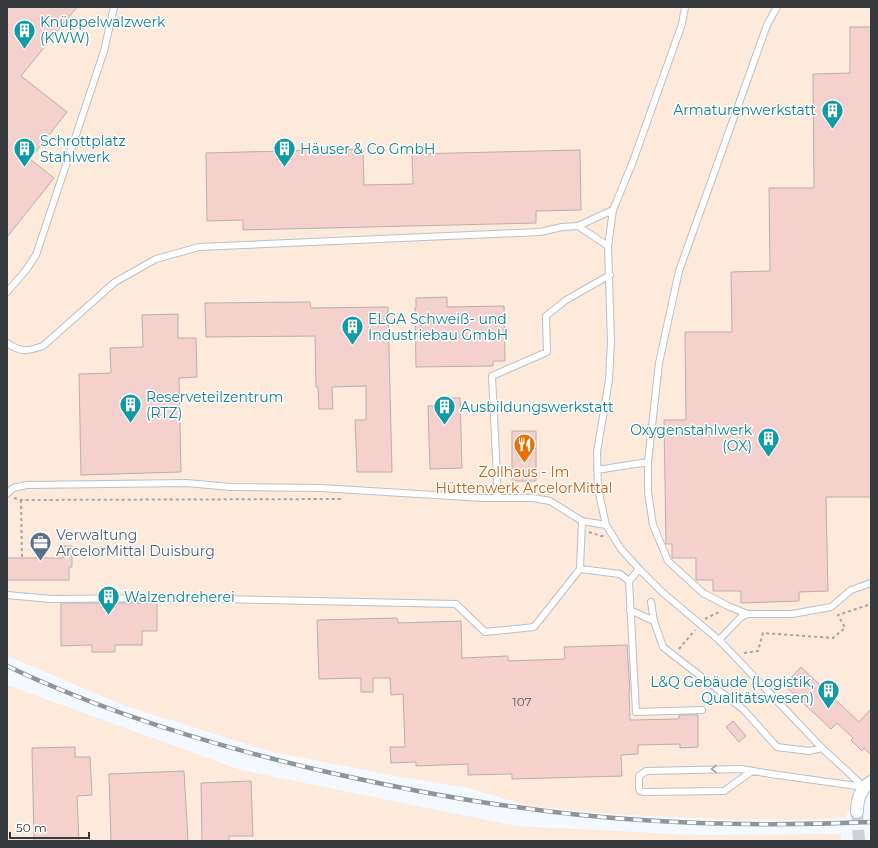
<svg xmlns="http://www.w3.org/2000/svg" width="878" height="848" viewBox="0 0 878 848" font-family="Montserrat,sans-serif">
	<style>
		.industrial { fill: #fdeada }
		.building { fill: #f4d1cd; stroke: #baafae }
		.lines { fill: none; stroke-linecap: round; stroke-linejoin: round }
		.minor-tunnel { stroke: #cdd3d8; stroke-width: 12; stroke-dasharray: 12 6; stroke-linecap: butt }
		.service-casing { stroke: #bac1c8; stroke-width: 8 }
		.minor-casing { stroke: #bac1c8; stroke-width: 14 }
		.path { stroke: #a0a5aa; stroke-width: 2; stroke-dasharray: 3 3; stroke-linecap: butt }
		.service { stroke: #fff; stroke-width: 6 }
		.minor { stroke: #fff; stroke-width: 12 }
		.rail-casing { stroke: #909599; stroke-width: 4.5 }
		.rail { stroke: #fff; stroke-width: 3; stroke-dasharray: 9; stroke-linecap: butt }
		.oneway { stroke: #9b9c9e }
		.labels { text-anchor: middle; stroke-width: 3; stroke-linejoin: round; paint-order: stroke }
		.number-label { font-size: 12px; fill: #666061 }
		.culture-label { font-size: 14px; fill: #0d838f; stroke: #fff; text-anchor: start }
		.food-label { font-size: 14px; fill: #c56008; stroke: #fff }
		.service-label { font-size: 14px; fill: #4e5e75; stroke: #fff; text-anchor: start }
	</style>
	<rect width="100%" height="100%" fill="#f3f9ff"/>
	<path class="industrial" d="M7 7H871V772L845 818 788 820 718 819 627 815 528 806 468 788 402 777 272 752 128 707 7 656Z
		M7 685 241 770 516 826 697 835 841 834V841H7Z"/>
	<path class="building" d="M7 7H77L21 76 67 112 30 159 54 178 7 237Z
		M850 27H871V497H826L828 591 799 592V601L741 603V591H713V580H696V558H672V544H666L664 420H686L685 332H732L731 272 770 271 769 188H814L813 74 850 73Z
		M363 149 364 185 413 184 412 154 580 150 581 210 536 211V223L243 230V220L207 221 206 153Z
		M447 297V307L504 306 505 361H493V366L416 367 415 308H416V298Z
		M310 302 311 308 388 307 392 472H357L355 420H366V386L332 387 333 409H319L318 387H316L315 336 206 337 205 303Z
		M178 314V338H196L197 377 179 378 181 472 81 475 79 374 111 373 110 348 143 347 142 315Z
		M442 398H460L462 468 430 469 428 406H442Z
		M512 431H536V481H512Z
		M63 546H72V567H69V580H7V558H63Z
		M61 603H157V631H142V645H115V652H92V645L61 646Z
		M397 618 398 623 461 621 462 658 508 656V661L565 659 564 647 627 645 630 690H629L630 720 679 719V715H698V747L680 748V744L638 745V754L621 755 622 776 512 779V774L468 775V764L416 766V762L391 763 390 747H405L403 694 391 695 390 678H373V692H361V678L319 679 317 620Z
		M801 667 859 722 871 709V755L864 748 862 751 851 740 853 738 837 723 831 729 784 685Z
		M733 721 746 736 739 742 726 727Z
		M75 747V757H90L92 795 77 796 79 841H34L32 748Z
		M184 771 188 841H111L109 774Z
		M251 781 253 836H229V841H202L201 783Z"/>
	<g class="lines">
		<path class="minor-tunnel" d="M857 812 859 841"/>
		<defs>
			<path id="service" d="M685 7 682 24 632 164 613 210 608 246 611 342 609 380 597 452 598 489 606 525 621 549 639 569 662 592 719 640 822 748 864 787
				M578 226 613 210
				M7 292 26 270 36 255 104 51 114 7
				M7 343C21 353 28 351 43 346L115 282 156 259 199 247 540 232 562 227 578 226 608 246
				M648 462V492L653 525 668 561 703 593 730 607 748 614H792L831 607 851 590 871 583
				M597 470 648 462 659 363 679 271 767 25 777 7
				M7 494 13 488 27 485 186 483 231 487 321 488 483 498H533L550 501 582 521 606 525
				M498 498 492 376 547 352 546 316 566 300 610 275
				M580 569 620 574 629 581
				M639 569 629 581 636 712 702 710
				M7 595 51 599 166 598 456 604 485 632 534 627 580 569 582 521
				M651 602 654 621 663 647 744 710 777 747 809 751 822 748
				M630 610 654 621
				M719 640 741 617 748 614
				M752 771 724 791 643 792 640 791 639 789V776L646 771 741 769 771 774 864 787"/>
			<path id="minor" d="M857 812C857 799 860 789 871 782"/>
		</defs>
		<use href="#service" class="service-casing"/>
		<use href="#minor" class="minor-casing"/>
		<path class="path" d="M14 498 21 500 341 499
			M21 500 22 558
			M589 532 601 536H604
			M705 619 721 611
			M679 649 695 630
			M744 653 758 651 763 633 833 638 845 628 838 615 871 604"/>
		<use href="#service" class="service"/>
		<use href="#minor" class="minor"/>
		<defs>
			<path id="rail" d="M7 666C108 714 218 747 327 772 390 786 452 799 516 807 633 824 753 827 871 822"/>
		</defs>
		<use href="#rail" class="rail-casing"/>
		<use href="#rail" class="rail"/>
	</g>
	<defs><path id="oneway-chevron" d="M-2-3.5L2.5 0L-2 3.5" fill="none" stroke-width="1.6" stroke-linecap="round" stroke-linejoin="round"/></defs>
	<use class="oneway" href="#oneway-chevron" transform="translate(714 769) rotate(179)"/>
	<defs>
		<symbol id="building-pin" viewBox="-11 -11 22 30"><path d="M0 17L-7.5 6A9.5 9.5 0 1 1 7.5 6Z" fill="#0f9aa8" stroke="#fff"/><path d="M-4-6H4V6H1V3H-1V6H-4ZM-2.5-4.3h1.7v1.8h-1.7ZM.8-4.3h1.7v1.8H.8ZM-2.5-1h1.7V.8h-1.7ZM.8-1h1.7V.8H.8Z" fill="#fff"/></symbol>
		<symbol id="restaurant-pin" viewBox="-11 -11 22 30"><path d="M0 17L-7.5 6A9.5 9.5 0 1 1 7.5 6Z" fill="#e8710a" stroke="#fff"/><path d="M-5-6h1v4h1v-4h1v4h1v-4h1v5L-1.5 .5V6h-2V.5L-5-1ZM5-6V6H3V1.5H1.5Q1.5-4 5-6Z" fill="#fff"/></symbol>
		<symbol id="office-pin" viewBox="-11 -11 22 30"><path d="M0 17L-7.5 6A9.5 9.5 0 1 1 7.5 6Z" fill="#5c6f8a" stroke="#fff"/><path d="M-6-3h4V-5.5h4V-3h4V5H-6ZM-1-4.5V-3h2v-1.5ZM-6 0V1H6V0Z" fill="#fff"/></symbol>
	</defs>
	<g fill-rule="evenodd">
		<use href="#building-pin" x="12" y="18" width="25" height="34"/>
		<use href="#building-pin" x="820" y="98" width="25" height="34"/>
		<use href="#building-pin" x="12" y="136" width="25" height="34"/>
		<use href="#building-pin" x="272" y="136" width="25" height="34"/>
		<use href="#building-pin" x="340" y="314" width="25" height="34"/>
		<use href="#building-pin" x="118" y="392" width="25" height="34"/>
		<use href="#building-pin" x="432" y="394" width="25" height="34"/>
		<use href="#building-pin" x="756" y="426" width="25" height="34"/>
		<use href="#restaurant-pin" x="512" y="432" width="25" height="34"/>
		<use href="#office-pin" x="28" y="530" width="25" height="34"/>
		<use href="#building-pin" x="96" y="584" width="25" height="34"/>
		<use href="#building-pin" x="816" y="678" width="25" height="34"/>
	</g>
	<g class="labels">
		<g class="number-label">
			<text x="522" y="706">107</text>
		</g>
		<g class="culture-label">
			<text x="40" y="27">Knüppelwalzwerk<tspan x="40" dy="16">(KWW)</tspan></text>
			<text x="816" y="115" text-anchor="end">Armaturenwerkstatt</text>
			<text x="40" y="146">Schrottplatz<tspan x="40" dy="16">Stahlwerk</tspan></text>
			<text x="300" y="154">Häuser &amp; Co GmbH</text>
			<text x="368" y="324">ELGA Schweiß- und<tspan x="368" dy="16">Industriebau GmbH</tspan></text>
			<text x="146" y="402">Reserveteilzentrum<tspan x="146" dy="16">(RTZ)</tspan></text>
			<text x="460" y="412">Ausbildungswerkstatt</text>
			<text x="752" y="435" text-anchor="end">Oxygenstahlwerk<tspan x="752" dy="16">(OX)</tspan></text>
			<text x="124" y="602">Walzendreherei</text>
			<text x="814" y="687" text-anchor="end">L&amp;Q Gebäude (Logistik,<tspan x="814" dy="16">Qualitätswesen)</tspan></text>
		</g>
		<g class="food-label">
			<text x="524" y="477">Zollhaus - Im<tspan x="524" dy="16">Hüttenwerk ArcelorMittal</tspan></text>
		</g>
		<g class="service-label">
			<text x="56" y="540">Verwaltung<tspan x="56" dy="16">ArcelorMittal Duisburg</tspan></text>
		</g>
	</g>
	<rect width="878" height="848" fill="none" stroke="#373a3d" stroke-width="16"/>
	<path d="M10 832v6h79v-6" fill="none" stroke="#373a3d" stroke-width="2"/>
	<text x="16" y="832" font-size="12" fill="#373a3d" stroke="#ffffff" stroke-width="3" paint-order="stroke">50 m</text>
</svg>
